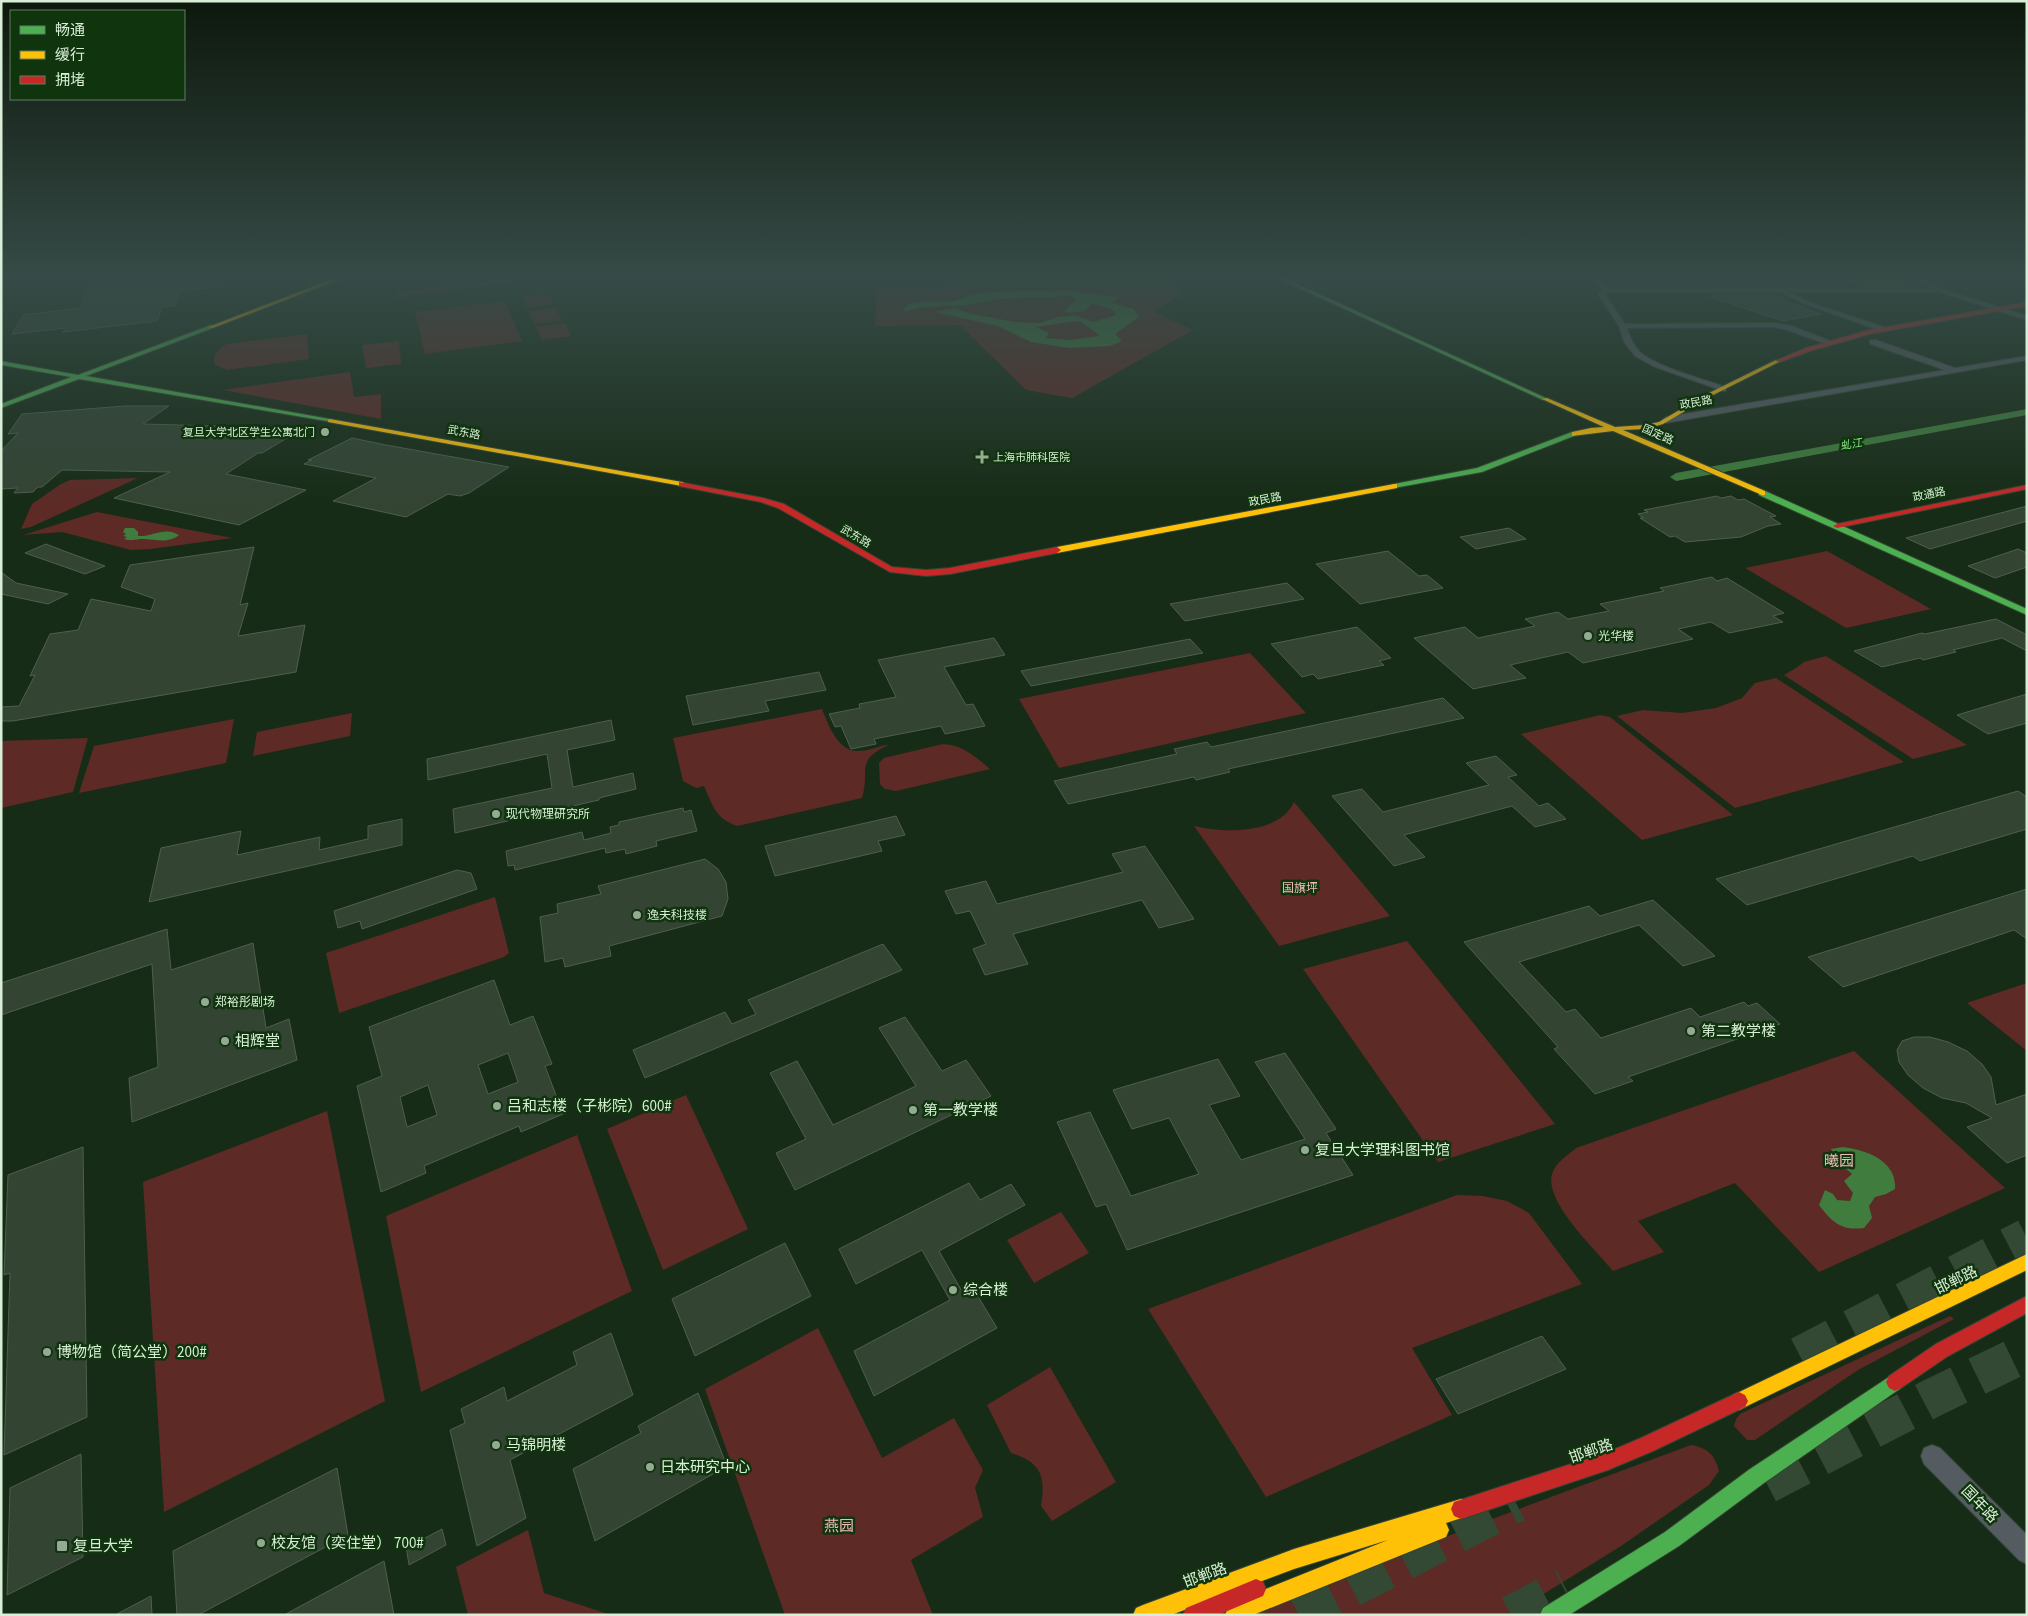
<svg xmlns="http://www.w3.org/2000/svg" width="2028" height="1616" viewBox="0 0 2028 1616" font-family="'Source Sans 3','Noto Sans SC',sans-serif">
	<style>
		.green { fill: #5d2a26 }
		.water { fill: #3f7c3d; fill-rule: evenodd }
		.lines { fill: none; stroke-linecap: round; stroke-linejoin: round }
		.canal { fill: #3f7c3d; fill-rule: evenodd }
		.building { fill: #343; stroke: #4e5f4e; fill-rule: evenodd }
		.highway-tunnel { stroke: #344933; stroke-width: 39; stroke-dasharray: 39 20; stroke-linecap: butt }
		.street-casing { stroke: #344533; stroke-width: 2 }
		.fast-casing { stroke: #344533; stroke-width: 2 }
		.slow-casing { stroke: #344533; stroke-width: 2 }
		.jam-casing { stroke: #344533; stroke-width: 2 }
		.street { fill: #545c62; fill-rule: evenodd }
		.fast { fill: #4caf50; fill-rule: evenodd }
		.slow { fill: #ffc107; fill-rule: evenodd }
		.jam { fill: #c62828; fill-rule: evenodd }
		.poi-dot { fill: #95aa93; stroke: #0f340e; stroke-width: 2 }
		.labels { text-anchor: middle; stroke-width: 5; stroke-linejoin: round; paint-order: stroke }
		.far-street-label { font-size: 11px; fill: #d9eed7; stroke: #0f340e }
		.far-poi-label { font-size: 11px; fill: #d9eed7; stroke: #0f340e; text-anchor: end }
		.far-water-label { font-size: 11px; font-style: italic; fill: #8ee68a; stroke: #0f340e }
		.poi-label { font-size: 12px; fill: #d9eed7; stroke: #0f340e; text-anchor: start }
		.park-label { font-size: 12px; fill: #f1bdba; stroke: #0f340e }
		.near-poi-label { font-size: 15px; fill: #d9eed7; stroke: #0f340e; text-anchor: start }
		.near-park-label { font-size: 15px; fill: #f1bdba; stroke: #0f340e }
		.near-street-label { font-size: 15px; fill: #d9eed7; stroke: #0f340e }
	</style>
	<rect width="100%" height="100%" fill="#172c16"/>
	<path class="green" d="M508 278 510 283 398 297 397 292Z
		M962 278H1166L1183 293 1154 312 1193 330 1072 398 1026 390 960 325 875 326 877 287H950Z
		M1845 278H1903L1919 287H1860Z
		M548 293 554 304 527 308 522 296Z
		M505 301 522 341 425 354 415 312Z
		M556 308 562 321 534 324 529 311Z
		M565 323 571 336 542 340 536 327Z
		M307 334 309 359 227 370 214 364 215 354 226 344Z
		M399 341 401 364 366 368 362 345Z
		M350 372 354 397 381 394V419L223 390Z
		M138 478 31 527 21 529 32 504 61 484 70 480Z
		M97 512 232 538 151 549 131 550 62 532 23 535Z
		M1827 551 1931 609 1846 628 1745 568Z
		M1250 653 1306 713 1059 768 1019 699Z
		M1826 656 1967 745 1913 759 1784 675 1796 668 1804 662Z
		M1776 678 1904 762 1735 808 1617 716 1643 710 1682 713 1716 708 1742 698 1755 683Z
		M822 709C828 724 838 752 858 751 869 751 880 746 890 744 853 762 871 768 862 798L737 826C715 818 713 806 704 786L696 788 683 781 673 738Z
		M352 713 350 736 253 756 257 732Z
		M1600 715 1610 717 1733 815 1642 840 1521 734Z
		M234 719 226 763 79 793 94 746Z
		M88 738 73 792 1 808V741Z
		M943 744C963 745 976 757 990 769L896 791 885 789 880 784 879 763 884 758Z
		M1294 802 1390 916 1279 946 1194 826C1223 833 1279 835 1294 802Z
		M495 897 509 953 504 957 339 1013 326 953Z
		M1407 941 1555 1124 1438 1162 1303 969Z
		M2027 983V1051L1967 1003Z
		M1854 1051 2005 1188 1819 1272 1735 1183 1638 1221 1664 1252 1613 1271C1596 1250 1544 1202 1552 1174 1556 1162 1568 1155 1576 1148Z
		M686 1095 748 1229 663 1270 607 1129Z
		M327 1111 385 1401 164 1512 143 1182Z
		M577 1135 632 1291 421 1392 386 1216Z
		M1457 1195 1483 1196 1507 1201 1529 1213 1582 1284 1412 1348 1452 1415 1266 1497 1148 1309Z
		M1061 1212 1089 1253 1034 1283 1007 1240Z
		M1950 1316 1954 1319 1858 1370 1755 1440H1747L1734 1426 1736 1419 1740 1414Z
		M818 1328 882 1458 954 1418 983 1470 975 1488 983 1517 911 1560 933 1615H785L705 1389Z
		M1050 1367 1116 1482 1052 1521 1041 1506C1046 1476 1041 1462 1011 1453L987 1405Z
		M1691 1445C1708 1448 1715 1455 1719 1471L1709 1485 1621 1546 1510 1615H1251L1286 1599 1484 1522Z
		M528 1530 544 1593 611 1615H468L456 1567Z"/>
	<path class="water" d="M1030 290C1043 293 1056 290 1069 291 1086 292 1103 296 1120 297L1112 303 1134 309 1139 317 1115 334 1122 341 1110 346 1069 348 1031 342 998 326 935 312 955 308 967 313 1015 322 1039 323 1058 317 1076 315 1093 322 1116 315 1114 311 1108 308 1092 303 1084 311 1067 313 1064 311 1076 300 1070 296 997 299 966 305 924 307 902 312 907 305 925 301H954L978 293ZM1075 321 1082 322 1100 336 1069 340 1046 338 1049 333 1036 327Z
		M125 528H134L138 532V536C152 537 165 526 179 535 167 545 153 538 140 539 133 540 130 541 124 539L127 537 123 536 126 534 123 532Z
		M1843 1147C1867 1150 1897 1161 1895 1189L1886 1194 1875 1197 1869 1206 1872 1218 1864 1228C1841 1231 1832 1222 1819 1205L1825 1190 1833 1194 1837 1200 1850 1201 1853 1193 1844 1181 1852 1174 1835 1159 1831 1149Z"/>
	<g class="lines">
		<path class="canal" d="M2027 409V415L1676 481 1670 477 1676 473Z"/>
	</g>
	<path class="building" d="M138 278H217V287L180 291 175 306 162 307 157 321 63 332 66 328 12 334 23 315 79 308 93 281Z
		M1712 294 1776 295 1791 304H1795L1820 314 1783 321 1712 297Z
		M125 406H169L143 424 219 426 297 432 262 453H258L226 474 306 490 239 525 114 498 170 472 62 470 42 487H38L33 492 14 493 18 488 1 489V451L18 433 8 434 22 414Z
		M352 438 386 445 509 467 469 493 460 496 448 494 406 517 333 501 376 478 304 464 312 460H308Z
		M1717 496 1721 498 1731 496 1738 500 1744 499 1776 516 1770 517 1781 524 1768 526 1741 537 1685 542 1675 536 1670 537 1640 518H1644L1638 514 1648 512 1644 510Z
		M2027 506V521L1930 549 1906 538Z
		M1509 528 1526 539 1476 549 1460 537Z
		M46 544 64 551 105 566 85 574 25 553Z
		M254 547 240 605 248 603 238 636 305 625 296 672 13 721H1V707L19 706 35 675 30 676 50 634 78 630 91 599 151 611 155 599 121 587 130 565Z
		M2018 549 2027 553V567L1995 578 1968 566Z
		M1388 551 1419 576 1427 575 1443 588 1360 604 1316 564Z
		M1 572 16 583 68 594 48 604 1 594Z
		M1712 577 1717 581 1727 578 1784 613 1773 616 1783 622 1729 633 1711 622 1678 629 1693 639 1583 663 1568 652 1510 665 1526 678 1473 689 1414 638 1465 627 1478 638 1535 626 1525 619 1558 612 1568 619 1609 611 1600 604 1664 591 1660 588Z
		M1287 583 1304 599 1185 621 1170 604Z
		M1996 619 2027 635V651L2002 638 1953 650 1956 652 1923 660 1920 658 1882 667 1854 651 1922 633 1925 634Z
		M1357 627 1391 658 1379 661 1384 665 1318 679 1313 674 1302 677 1271 644Z
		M994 638 1005 655 944 667 966 705 973 704 985 726 945 734 941 726 874 739 876 744 851 749 841 726 835 727 829 714 860 708 859 704 896 697 878 660Z
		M1190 639 1203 653 1031 686 1021 671Z
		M819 672 826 690 765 701 769 711 693 725 686 696Z
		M2027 694V723L1988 734 1957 715Z
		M1443 698 1464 718 1228 769 1230 772 1196 780 1194 777 1068 804 1054 781 1177 754 1174 749 1207 742 1211 747Z
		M611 720 615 740 567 750 573 787 633 773 636 789 599 798V800L455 833 453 809 552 788 547 754 428 780 427 759Z
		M1496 756 1517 775 1508 777 1539 806 1548 803 1566 819 1535 827 1512 806 1404 835 1425 857 1394 866 1332 796 1362 789 1383 812 1489 785 1466 763Z
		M2018 791 2027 797V829L1920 861 1913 856 1747 905 1716 879Z
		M683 808 684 812 691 810 697 831 656 841 657 846 626 854 625 849 606 853 605 848 515 870 514 865 508 866 506 851 582 832 584 840 611 833 610 827 619 825V822Z
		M896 816 905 835 878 841 882 851 775 876 765 846Z
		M402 819V845L149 902 161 848 241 831 237 855 320 837 319 850 368 839V826Z
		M1145 846 1194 919 1159 928 1142 900 1013 934 1028 964 985 975 973 949 986 944 970 911 956 914 945 891 986 881 997 904 1123 872 1112 854Z
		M705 859 718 869 726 882 728 899 722 916 609 946 611 956 565 967 563 958 545 962 540 917 558 913 557 904 601 894 598 886Z
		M457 870 471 873 477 889 362 929 360 921 338 928 334 911Z
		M2027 889V939L2014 930 1843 987 1808 957Z
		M1653 900 1715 956 1683 966 1639 925 1519 962 1566 1012 1575 1009 1601 1038 1691 1008 1700 1017 1744 1002 1748 1006 1757 1003 1780 1024 1628 1077 1633 1081 1595 1094 1554 1049 1558 1047 1464 942 1589 906 1600 916Z
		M167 929 171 970 253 943 266 1028 289 1019 297 1060 132 1122 129 1078 158 1067 152 964 1 1015V983Z
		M883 944 902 970 645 1078 633 1050 725 1012 732 1024 756 1014 748 1000Z
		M494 980 510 1025 533 1016 552 1064 545 1066 563 1114 521 1132 519 1126 424 1166 426 1173 381 1192 357 1086 382 1076 369 1027ZM508 1053 518 1082 488 1094 478 1065ZM428 1085 437 1115 407 1127 400 1097Z
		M905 1017 942 1071 966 1060 991 1096 795 1190 776 1153 806 1139 770 1073 797 1061 833 1125 916 1086 879 1028Z
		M1914 1037H1930L1948 1042 1967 1051 1982 1064 1991 1077 1996 1105 2027 1094V1155L2007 1163 1967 1127 1992 1118 1966 1103 1942 1098 1923 1088 1908 1075 1899 1062 1897 1050 1902 1041Z
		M1285 1053 1336 1129 1326 1133 1353 1175 1127 1250 1106 1204 1096 1207 1057 1122 1090 1112 1131 1196 1199 1174 1169 1118 1132 1129 1113 1090 1218 1059 1240 1096 1209 1105 1241 1160 1305 1139 1255 1062Z
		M83 1147 87 1417 4 1455 10 1273 4 1275 8 1175Z
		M969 1183 980 1200 1011 1184 1025 1205 939 1251 963 1293 973 1288 997 1328 874 1396 854 1351 950 1300 922 1250 856 1284 839 1249Z
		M785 1243 811 1296 695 1356 672 1299Z
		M611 1333 633 1395 510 1460 526 1518 477 1546 450 1430 465 1423 461 1409 504 1387 507 1401 577 1365 573 1352Z
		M1542 1336 1566 1369 1458 1414 1436 1379Z
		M698 1393 727 1466 595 1541 573 1469 641 1433 638 1426Z
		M81 1454 83 1557 7 1595 10 1488Z
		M337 1468 348 1535 198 1615H177L173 1551Z
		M442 1529 446 1545 409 1565 406 1546H410Z
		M384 1561 394 1615H284Z
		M151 1596 152 1615H115Z"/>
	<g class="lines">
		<path class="highway-tunnel" d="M1800 1356 2027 1238
			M1767 1484 1932 1398 2027 1352
			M1299 1615 1516 1503
			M1511 1615 1565 1587"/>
		<defs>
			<path id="street" d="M1296 278H1312L1288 283 1285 281Z
				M1593 278H1599L1608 288H1931L1912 278H1920L1942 289 2027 316V320L1939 292H1789L1809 302 1884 327V331H1881L1805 304 1781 292H1608L1605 294 1625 324 1773 323 1792 326 1833 342 1826 344 1787 330 1773 327 1627 328C1630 337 1633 345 1640 352 1657 367 1703 379 1726 387V391H1723L1655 367 1635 356 1624 342 1619 326 1598 294 1602 290Z
				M1870 340H1876L1955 368 2027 356V360L1666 423 1662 420 1666 417 1945 370 1870 344Z
				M1932 1445 1940 1448 2027 1535V1564L2019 1560 1924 1464 1921 1456 1924 1448Z"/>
			<path id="fast" d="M1277 278H1284L1548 399 1543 400Z
				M211 325 213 326V328L86 376 330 419 332 420V422L79 379 1 408V404L71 377 1 365V361L78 375Z
				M1572 432 1579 434 1482 472 1394 488 1390 486 1394 484 1477 468Z
				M1759 491H1765L2027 609V615L1759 495Z
				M1895 1373 1901 1376 1904 1382 1901 1388 1764 1483 1679 1546 1569 1615H1540L1543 1608 1665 1532 1750 1469Z"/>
			<path id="slow" d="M335 278H343L213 328 208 327Z
				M1776 360 1781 361 1709 397 1663 424 1645 429 1623 430 1765 491V495H1762L1613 431 1572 436V432L1591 428 1604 427 1542 399 1547 398 1615 427 1645 425 1659 422 1705 395Z
				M330 419 682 482 686 484 682 486 328 422V420Z
				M1394 484H1397V488L1057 553 1053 550 1057 547Z
				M2027 1254V1270L1745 1407 1739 1410 1733 1407 1730 1401 1733 1395Z
				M1461 1499 1468 1502 1471 1509 1468 1516 1446 1523 1449 1530 1446 1537 1253 1615H1225L1228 1608 1241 1599 1388 1540 1294 1569 1171 1615H1133L1136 1608 1143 1605 1294 1549Z"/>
			<path id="jam" d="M2027 302V306L1870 334 1810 351 1780 362 1775 361 1806 348 1869 330Z
				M679 482 763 498 784 504 892 567 926 570 950 568 1057 547 1061 550 1057 553 950 574 926 576 890 572 778 508 761 502 679 486Z
				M2027 485V489L1837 528 1833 526 1837 524Z
				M2027 1296V1313L1948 1356 1901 1388 1895 1391 1889 1388 1886 1382 1889 1376 1936 1344Z
				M1739 1392 1745 1395 1748 1401 1745 1407 1653 1451 1608 1470 1461 1519 1454 1516 1451 1509 1454 1502 1608 1452 1641 1438Z
				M1256 1579 1263 1582 1266 1589 1263 1596 1218 1615H1183L1186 1608Z"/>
		</defs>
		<use href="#street" class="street-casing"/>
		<use href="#fast" class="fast-casing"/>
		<use href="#slow" class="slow-casing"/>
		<use href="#jam" class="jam-casing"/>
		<use href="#street" class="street"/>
		<use href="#fast" class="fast"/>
		<use href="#slow" class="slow"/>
		<use href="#jam" class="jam"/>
	</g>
	<linearGradient id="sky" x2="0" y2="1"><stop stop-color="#0d180c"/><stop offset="0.55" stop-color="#364b47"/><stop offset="1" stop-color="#364b47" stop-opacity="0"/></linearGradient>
	<rect width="2028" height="504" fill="url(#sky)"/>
	<g class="poi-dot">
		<circle cx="325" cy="432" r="5"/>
		<path d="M979.5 449.5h5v5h5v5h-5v5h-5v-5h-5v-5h5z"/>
		<circle cx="1588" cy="636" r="5"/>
		<circle cx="496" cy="814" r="5"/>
		<circle cx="637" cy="915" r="5"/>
		<circle cx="205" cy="1002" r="5"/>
		<circle cx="1691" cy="1031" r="5"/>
		<circle cx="225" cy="1041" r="5"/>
		<circle cx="497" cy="1106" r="5"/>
		<circle cx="913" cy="1110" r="5"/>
		<circle cx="1305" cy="1150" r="5"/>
		<circle cx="953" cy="1290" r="5"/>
		<circle cx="47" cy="1352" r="5"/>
		<circle cx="496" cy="1445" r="5"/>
		<circle cx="650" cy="1467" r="5"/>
		<circle cx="261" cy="1543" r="5"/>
		<rect x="56" y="1540" width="12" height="12" rx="2.5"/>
	</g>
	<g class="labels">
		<g class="far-street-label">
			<text transform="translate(1696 402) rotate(-10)" y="4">政民路</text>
			<text transform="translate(464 432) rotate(10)" y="4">武东路</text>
			<text transform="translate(1658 434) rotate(24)" y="4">国定路</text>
			<text transform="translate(1929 494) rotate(-12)" y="4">政通路</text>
			<text transform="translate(1265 499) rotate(-11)" y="4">政民路</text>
			<text transform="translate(856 536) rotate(31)" y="4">武东路</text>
		</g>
		<g class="far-poi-label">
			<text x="315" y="436">复旦大学北区学生公寓北门</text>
			<text x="993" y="461" text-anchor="start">上海市肺科医院</text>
		</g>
		<g class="far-water-label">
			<text transform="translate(1851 444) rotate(-10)" y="4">虬江</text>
		</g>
		<g class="poi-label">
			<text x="1598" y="640">光华楼</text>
			<text x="506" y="818">现代物理研究所</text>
			<text x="647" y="919">逸夫科技楼</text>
			<text x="215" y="1006">郑裕彤剧场‌</text>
		</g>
		<g class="park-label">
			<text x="1300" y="892">国旗坪</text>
		</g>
		<g class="near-poi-label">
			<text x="1701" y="1036">第二教学楼</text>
			<text x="235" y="1046">相辉堂</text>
			<text x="507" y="1111">吕和志楼（子彬院）600#</text>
			<text x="923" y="1115">第一教学楼</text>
			<text x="1315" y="1155">复旦大学理科图书馆</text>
			<text x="963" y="1295">综合楼</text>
			<text x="57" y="1357">博物馆（简公堂）200#</text>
			<text x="506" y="1450">马锦明楼</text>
			<text x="660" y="1472">日本研究中心</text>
			<text x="271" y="1548">校友馆（奕住堂） 700#</text>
			<text x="73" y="1551">复旦大学</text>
		</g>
		<g class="near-park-label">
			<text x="1839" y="1166">曦园</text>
			<text x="839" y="1531">燕园</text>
		</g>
		<g class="near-street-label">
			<text transform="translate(1956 1280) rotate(-26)" y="5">邯郸路</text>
			<text transform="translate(1591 1451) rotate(-19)" y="5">邯郸路</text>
			<text transform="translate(1980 1504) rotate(46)" y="5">国年路</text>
			<text transform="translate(1205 1575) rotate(-20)" y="5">邯郸路</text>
		</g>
	</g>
	<rect width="2028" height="1616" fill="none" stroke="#d9eed7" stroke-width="5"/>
	<rect x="10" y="10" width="175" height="90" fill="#0f340e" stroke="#607e5e"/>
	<rect x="20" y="26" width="25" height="8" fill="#4caf50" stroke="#607e5e"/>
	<text x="55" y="35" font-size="15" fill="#d9eed7">畅通</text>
	<rect x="20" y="51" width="25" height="8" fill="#ffc107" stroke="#607e5e"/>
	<text x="55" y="60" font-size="15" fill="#d9eed7">缓行</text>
	<rect x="20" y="76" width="25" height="8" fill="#c62828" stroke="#607e5e"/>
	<text x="55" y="85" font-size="15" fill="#d9eed7">拥堵</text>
</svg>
